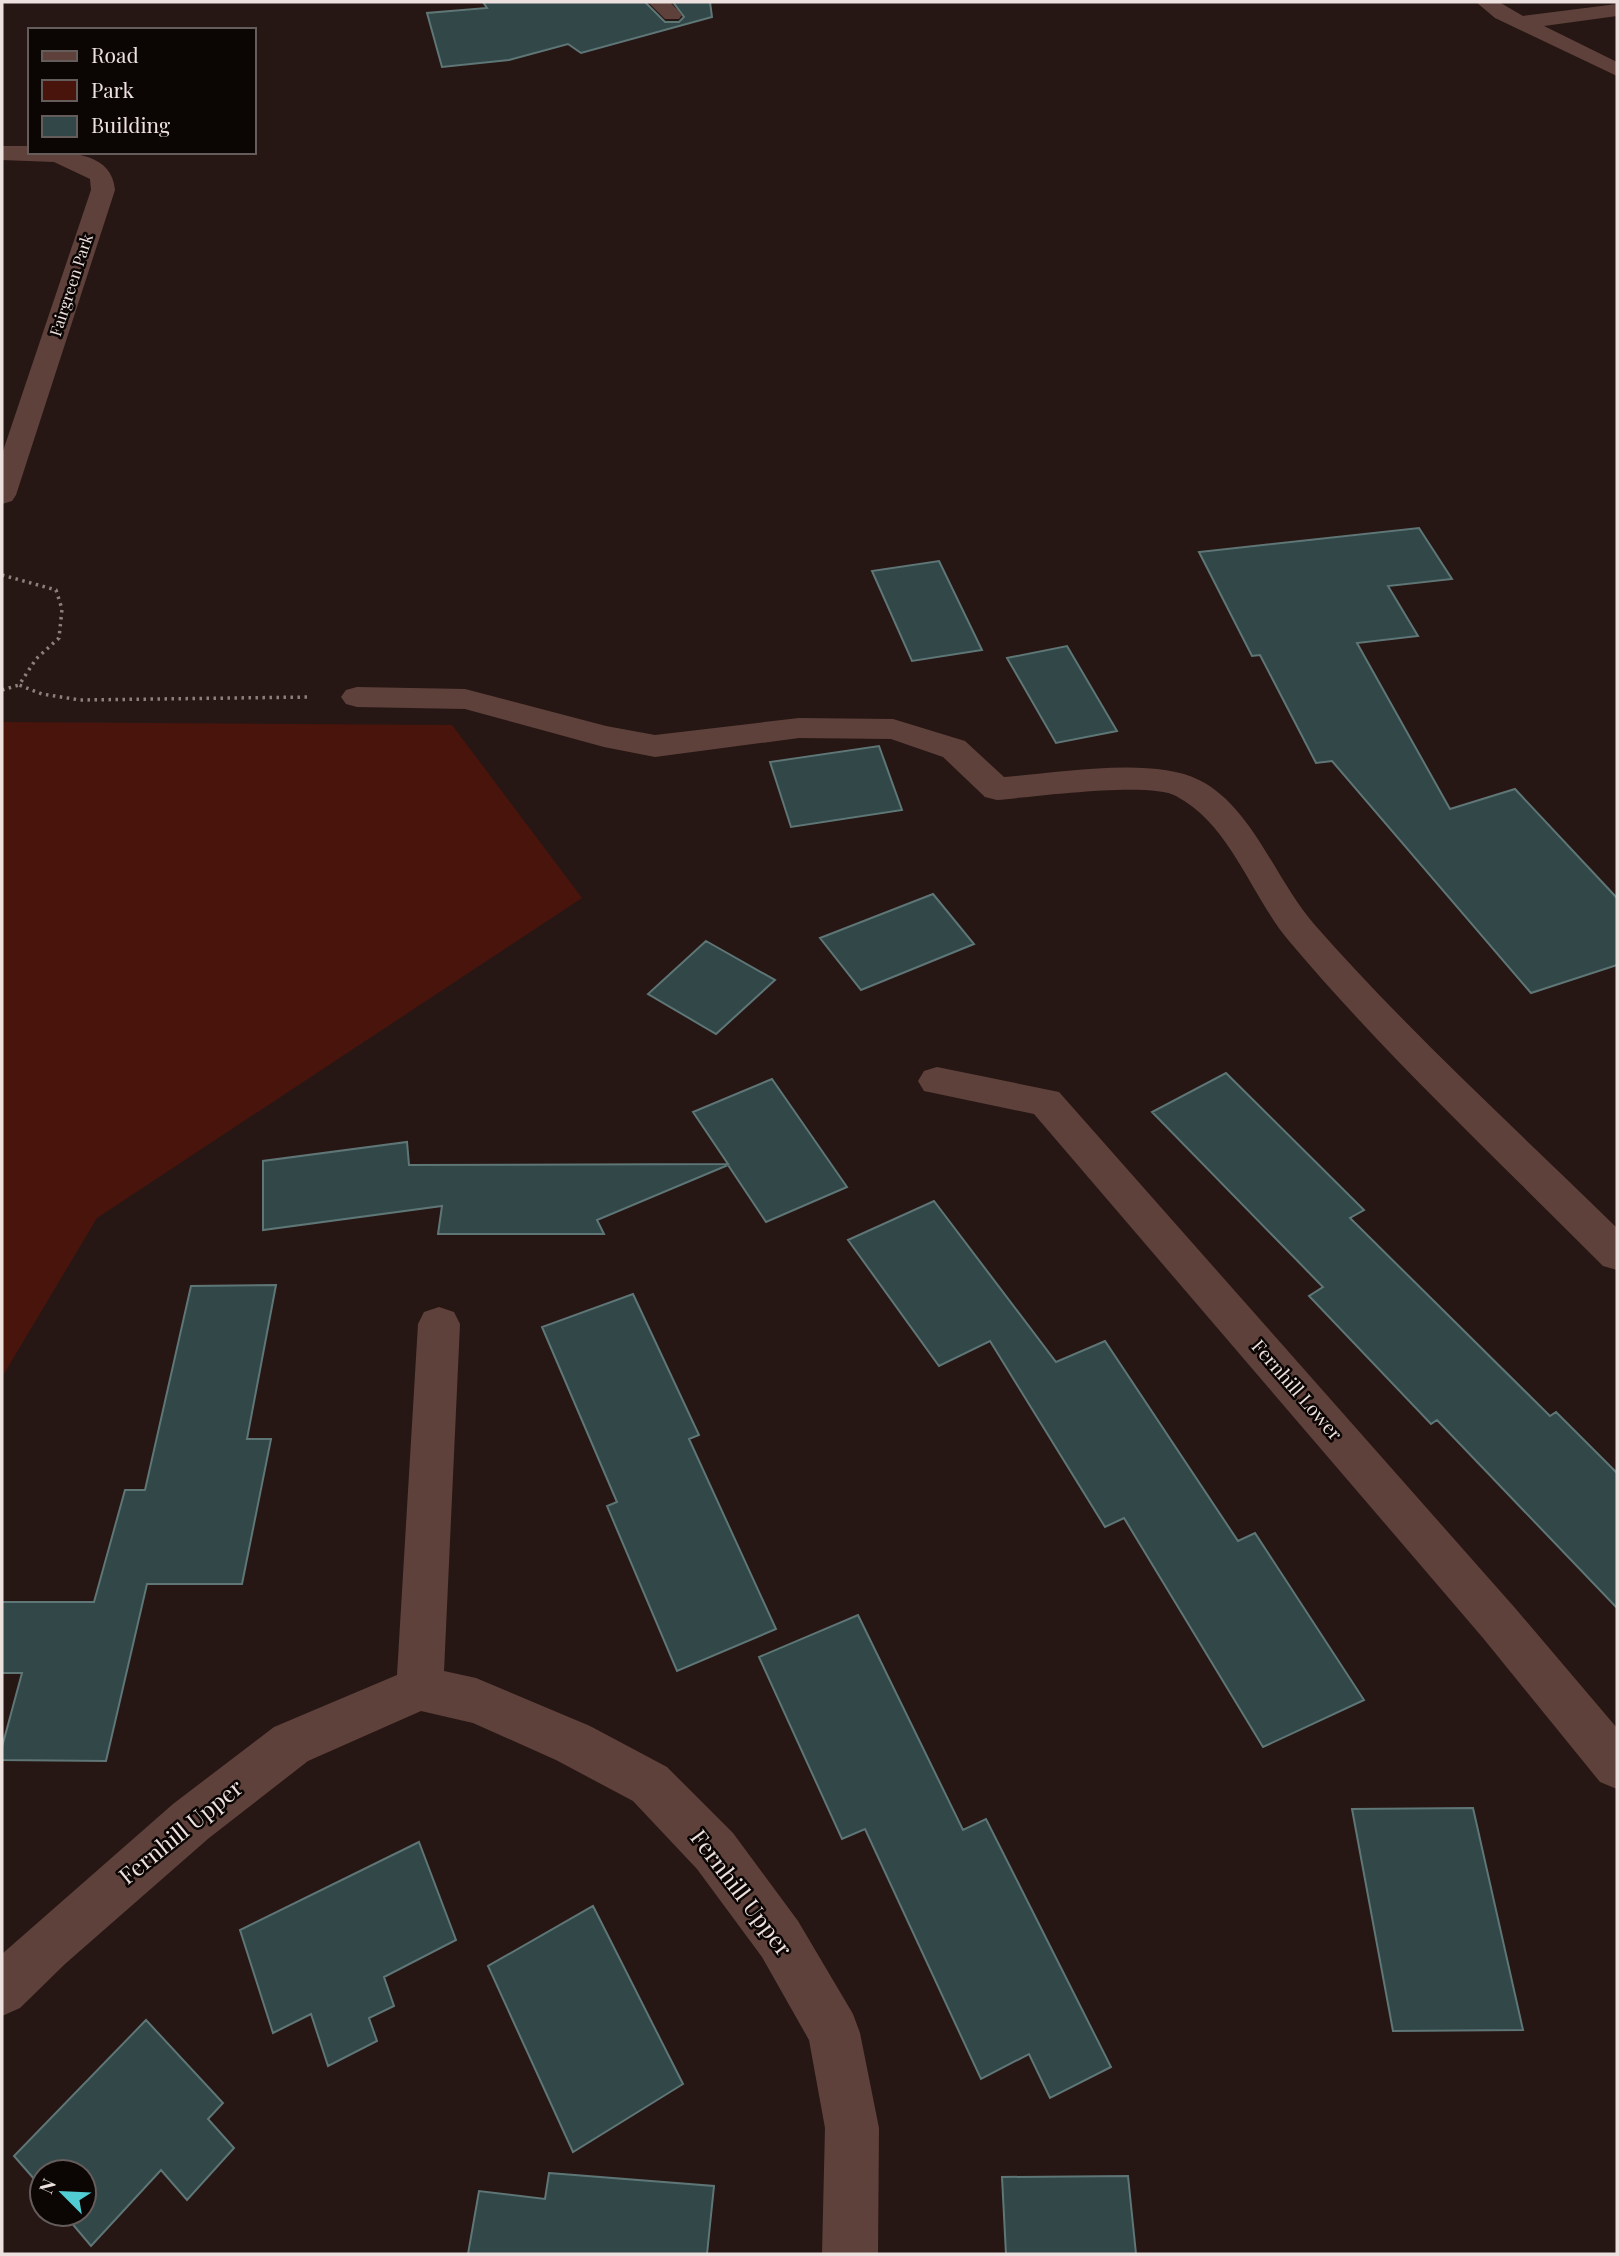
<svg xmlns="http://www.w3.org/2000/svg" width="1619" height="2256" viewBox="0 0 1619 2256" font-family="'Playfair Display',serif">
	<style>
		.green { fill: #49140c }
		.building { fill: #314748; stroke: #5f7677; stroke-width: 2 }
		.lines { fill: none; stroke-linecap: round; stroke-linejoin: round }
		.path { stroke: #8d7f7c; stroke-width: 3.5; stroke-dasharray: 2.5 4.5; stroke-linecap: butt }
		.street { fill: #5f413c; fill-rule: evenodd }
		.labels { text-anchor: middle; stroke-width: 5; stroke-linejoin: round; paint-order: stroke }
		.far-street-label { font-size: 16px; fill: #ede1df; stroke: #0b0504 }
		.street-label { font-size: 19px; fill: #ede1df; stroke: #0b0504 }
		.near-street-label { font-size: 23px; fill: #ede1df; stroke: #0b0504 }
	</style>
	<rect width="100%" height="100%" fill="#271714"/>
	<path class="green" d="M2 722 452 725 582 898 97 1218 2 1377Z"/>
	<path class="building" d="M483 2H645L665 22H679L684 17 673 2H710L712 17 581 53 568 44 509 60 442 67 427 13 487 8Z
		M1419 528 1452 579 1388 586 1418 636 1357 643 1450 809 1515 789 1617 898V965L1531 993 1332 761 1316 763 1260 655 1252 656 1199 552Z
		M939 561 982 650 912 661 872 571Z
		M1067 646 1117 731 1056 743 1007 658Z
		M879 746 902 810 791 827 770 762Z
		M933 894 974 944 861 990 820 938Z
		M706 941 775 980 716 1034 648 994Z
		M1226 1073 1364 1210 1350 1218 1550 1416 1556 1412 1617 1473V1608L1437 1420 1431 1424 1309 1296 1323 1287 1152 1112Z
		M772 1079 847 1187 766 1222 728 1165 597 1220 604 1234H438L442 1206 263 1230V1161L407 1142 409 1165 728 1164 693 1112Z
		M934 1201 1056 1362 1105 1341 1238 1541 1255 1533 1364 1700 1263 1747 1124 1518 1105 1527 990 1341 939 1366 848 1240Z
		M276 1285 247 1439H271L242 1584H147L106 1761 2 1760V1747L22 1673H2V1602H94L125 1490H145L191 1286Z
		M633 1294 699 1435 689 1439 776 1629 677 1671 607 1506 617 1502 542 1327Z
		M858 1615 963 1830 986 1819 1111 2067 1050 2098 1029 2054 981 2079 865 1829 842 1839 759 1657Z
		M1473 1808 1523 2030 1393 2031 1352 1809Z
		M419 1842 456 1940 384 1977 394 2006 369 2018 377 2041 328 2066 311 2014 273 2033 240 1930Z
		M593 1906 683 2084 573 2152 488 1966Z
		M146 2020 223 2103 208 2119 234 2148 187 2200 161 2170 91 2246 64 2214H84V2172H42V2188L14 2156Z
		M549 2173 714 2186 707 2254H468L479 2191 545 2199Z
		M1128 2176 1136 2254H1006L1002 2177Z"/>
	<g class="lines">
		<path class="path" d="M2 575 56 590 62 609 59 638 36 659 19 685 42 694 80 700 311 697
			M2 690 19 685"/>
		<path class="street" d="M648 2H670L682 15 679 19H665Z
			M1476 2H1499L1523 16 1617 4V16L1544 26 1617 62V76L1495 18Z
			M2 146H30V152C61 152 112 149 115 190L16 495 12 501 2 504V454L91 190 90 179 54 162 2 160Z
			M357 687 465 689 606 726 655 735 799 718 893 719 965 741 1004 777C1056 773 1153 756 1199 780 1252 806 1276 881 1314 924 1408 1031 1515 1128 1617 1228V1270L1603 1266C1497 1159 1386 1056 1289 941 1251 896 1231 825 1176 796 1150 781 1032 797 997 800L985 797 943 757 891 739 799 738 655 757 604 747 465 709 357 707 346 704 341 697 346 690Z
			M937 1067 1059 1092 1515 1608 1617 1728V1789L1600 1782 1483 1638 1034 1114 924 1091 918 1081 924 1071Z
			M439 1307 454 1312 460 1324 444 1671 476 1678 590 1726 667 1767 733 1833 798 1921 853 2014 860 2033 879 2128 878 2254H822L825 2128 809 2040 762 1957 697 1869 633 1801 556 1760 473 1723 421 1711 308 1761 209 1838 65 1964 20 2008 2 2016V1954L173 1804 274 1727 397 1675 418 1324 424 1312Z"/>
	</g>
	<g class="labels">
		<g class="far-street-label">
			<text transform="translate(71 285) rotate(-72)" y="6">Fairgreen Park</text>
		</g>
		<g class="street-label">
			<text transform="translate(1297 1390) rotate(49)" y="7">Fernhill Lower</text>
		</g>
		<g class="near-street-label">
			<text transform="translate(181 1832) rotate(-39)" y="8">Fernhill Upper</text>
			<text transform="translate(741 1893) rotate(53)" y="8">Fernhill Upper</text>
		</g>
	</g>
	<rect width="1619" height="2256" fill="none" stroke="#ede1df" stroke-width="7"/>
	<rect x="28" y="28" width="228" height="126" fill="#0b0504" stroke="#655d5c" stroke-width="2"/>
	<rect x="42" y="51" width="35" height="10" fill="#5f413c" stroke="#655d5c" stroke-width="2"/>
	<text x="91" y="63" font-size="21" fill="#ede1df">Road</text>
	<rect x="42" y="80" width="35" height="21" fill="#49140c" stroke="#655d5c" stroke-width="2"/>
	<text x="91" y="98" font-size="21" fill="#ede1df">Park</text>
	<rect x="42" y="116" width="35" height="21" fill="#314748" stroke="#655d5c" stroke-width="2"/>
	<text x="91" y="133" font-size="21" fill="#ede1df">Building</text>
	<g transform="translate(63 2193) rotate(294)"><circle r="33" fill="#0b0504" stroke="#655d5c" stroke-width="2"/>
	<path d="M0-5L12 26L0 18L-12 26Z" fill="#51ccd3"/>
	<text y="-10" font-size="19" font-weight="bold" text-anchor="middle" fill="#ede1df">N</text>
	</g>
</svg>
